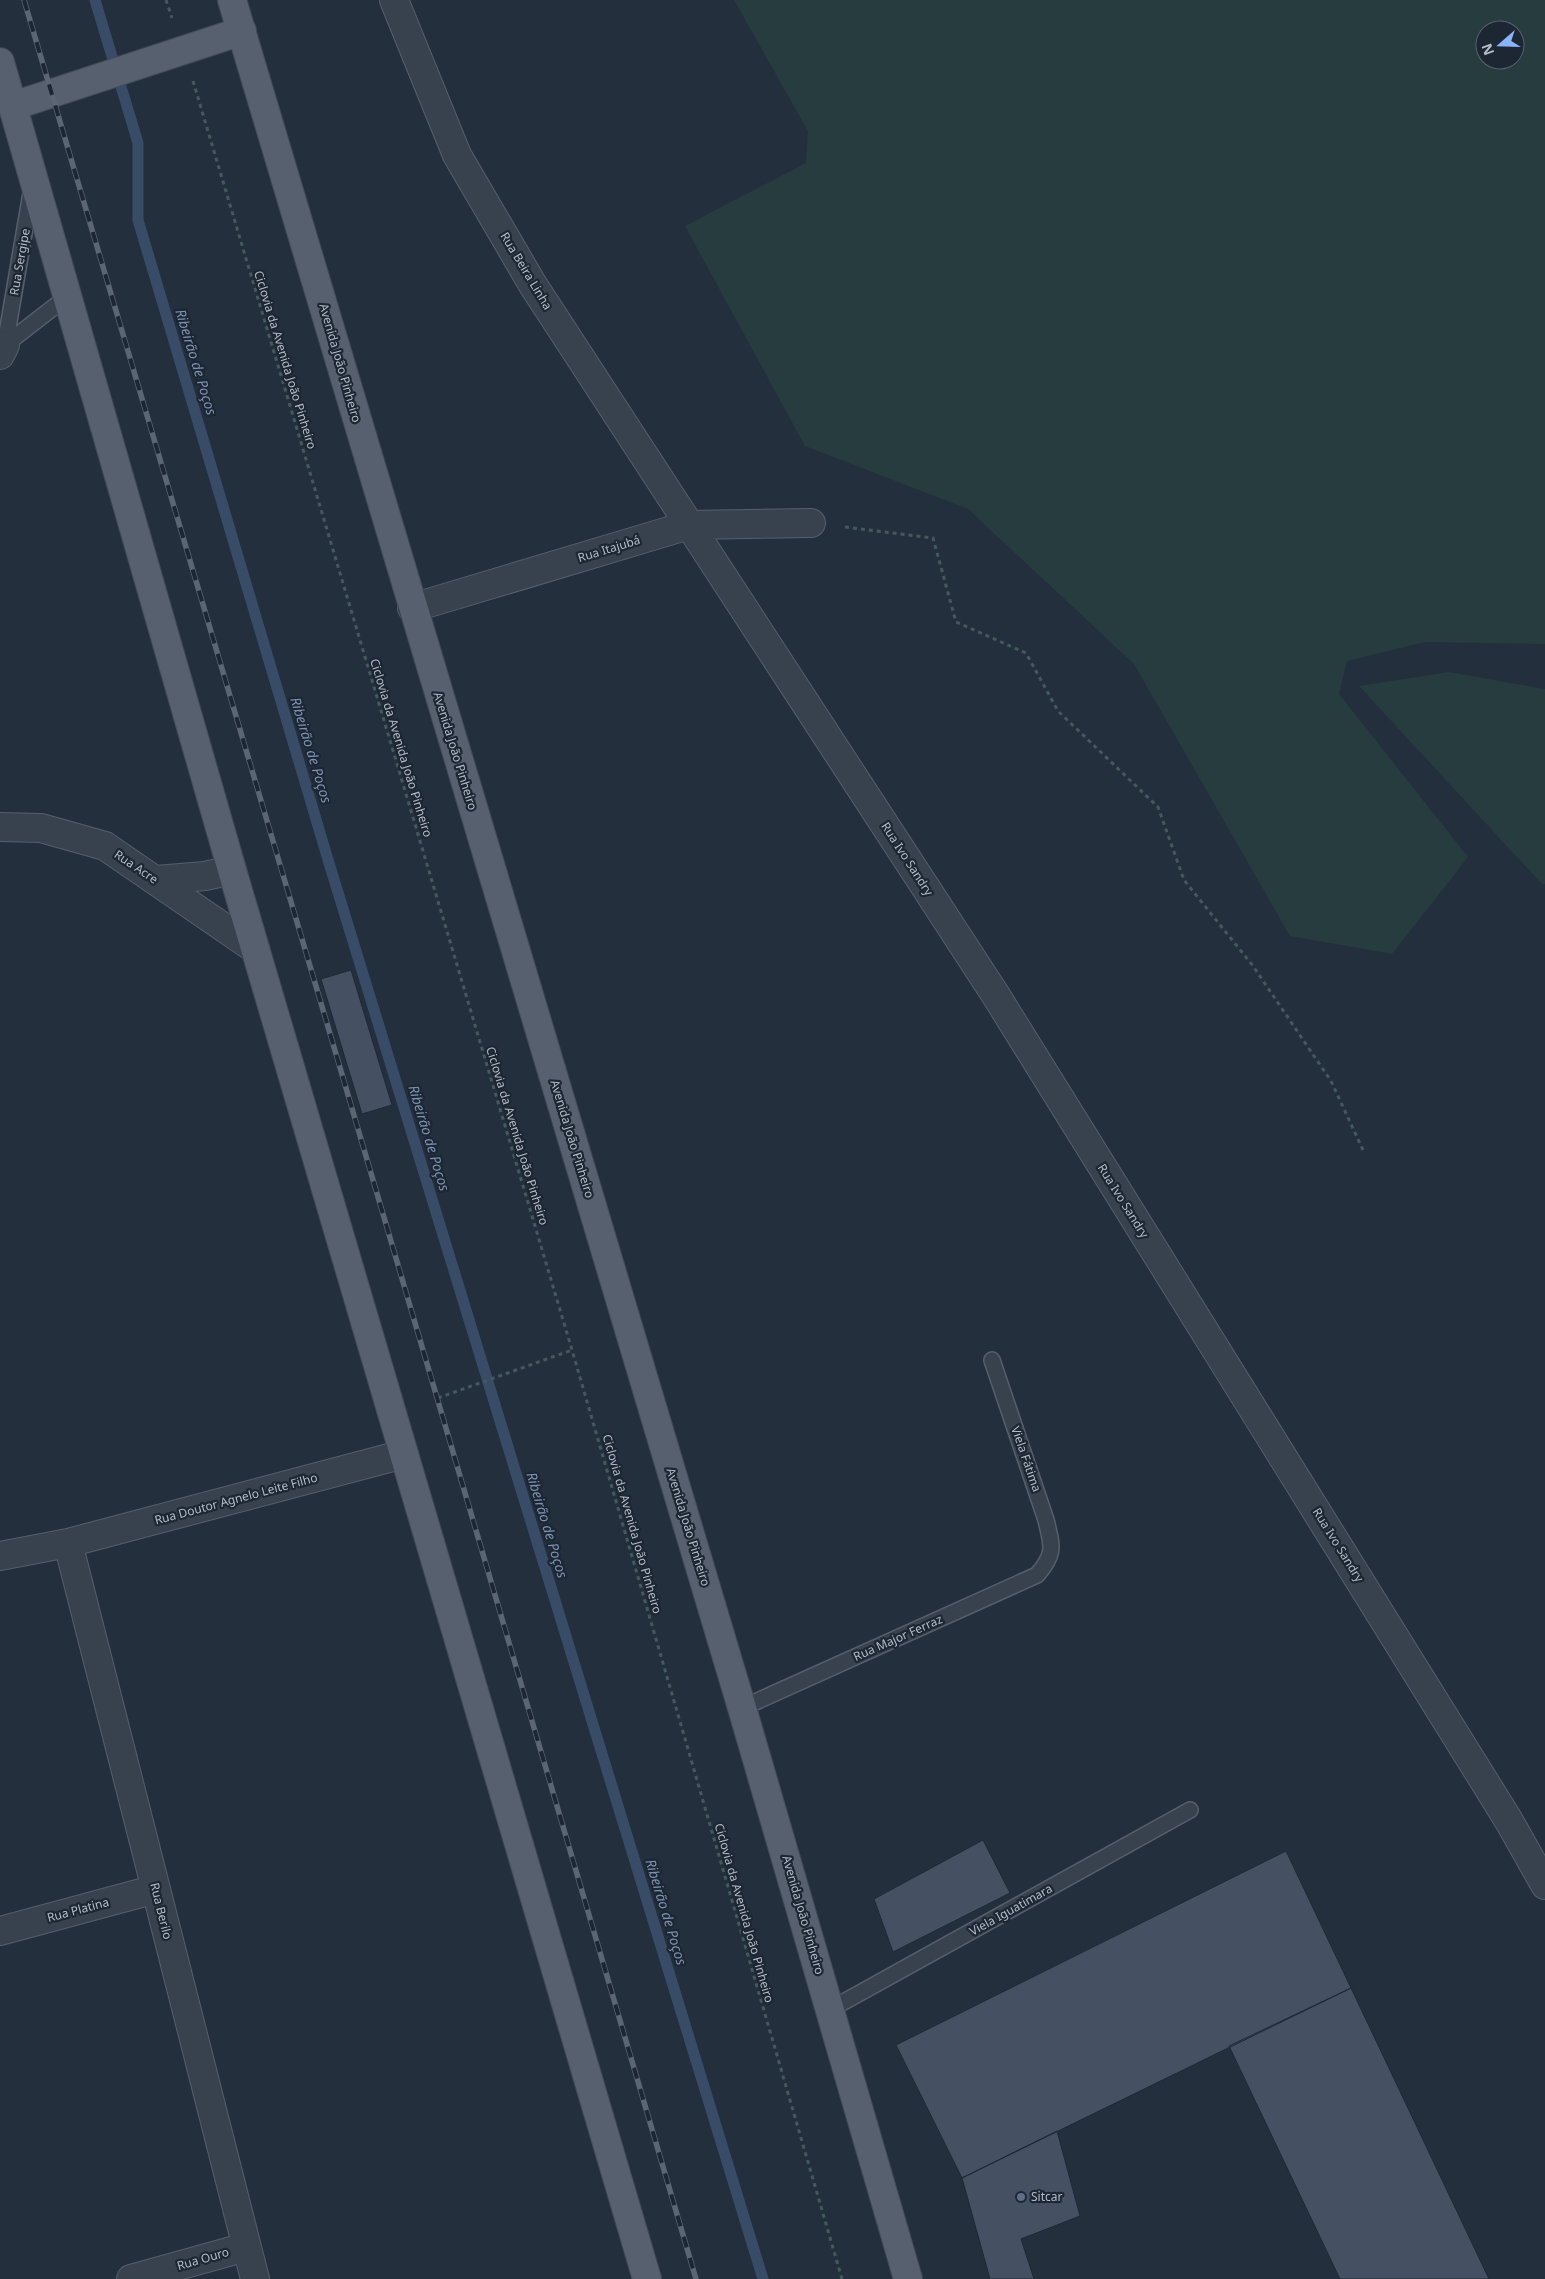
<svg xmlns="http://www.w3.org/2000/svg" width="1545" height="2279" viewBox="0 0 1545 2279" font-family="'Noto Sans',sans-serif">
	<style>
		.green { fill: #263c3f; fill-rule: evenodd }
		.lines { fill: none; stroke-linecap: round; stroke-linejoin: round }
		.stream { stroke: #394c67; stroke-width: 11 }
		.building { fill: #455162; stroke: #1f2835 }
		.service-casing { stroke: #565f6c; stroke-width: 18 }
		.minor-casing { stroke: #565f6c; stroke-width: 30 }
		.primary-casing { stroke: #414a57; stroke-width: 30 }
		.path { stroke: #44595c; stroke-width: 3; stroke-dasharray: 4 4; stroke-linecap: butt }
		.service { stroke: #38414e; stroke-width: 15 }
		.minor { stroke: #38414e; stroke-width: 28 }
		.primary { stroke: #56606e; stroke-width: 28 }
		.rail-casing { stroke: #5a6575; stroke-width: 5.5 }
		.rail { stroke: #1d2633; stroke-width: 4; stroke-dasharray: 11; stroke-linecap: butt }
		.service-dot { fill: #5c6f8a; stroke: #1d2633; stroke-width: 2 }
		.labels { text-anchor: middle; stroke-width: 4.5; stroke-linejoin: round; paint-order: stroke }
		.street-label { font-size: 12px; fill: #b4bcc9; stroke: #1d2633 }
		.poi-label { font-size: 12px; fill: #b4bcc9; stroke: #1d2633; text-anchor: start }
		.water-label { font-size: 14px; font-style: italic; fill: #7c92b1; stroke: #1d2633 }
	</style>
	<rect width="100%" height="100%" fill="#242f3e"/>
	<path class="green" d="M734 0H1545V644L1425 642 1347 661 1339 694 1468 857 1392 954 1290 936 1134 664 968 509 805 446 685 226 806 163 808 131ZM1485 30H1515V60H1485Z
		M1449 672 1545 689V884H1542L1359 686Z"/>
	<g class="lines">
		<path class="stream" d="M95 0 138 143V220L329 863 763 2279"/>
	</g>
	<path class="building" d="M351 970 392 1105 362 1114 321 979Z
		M983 1840 1010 1893 893 1952 874 1899Z
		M1286 1851 1351 1988 962 2178 896 2045Z
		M1351 1988 1489 2279H1340L1229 2046Z
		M1057 2131 1080 2216 1021 2239 1034 2279H990L962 2178Z"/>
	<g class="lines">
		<defs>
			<path id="service" d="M31 193 5 345 68 296
				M742 1708 1037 1575C1056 1553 1052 1546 1046 1520L992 1360
				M831 2009 1190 1810"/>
			<path id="minor" d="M394 0 457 155 533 285 995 994 1509 1821 1545 1885
				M0 355 5 345
				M412 608 689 525 811 523
				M0 827 41 828 105 846 255 949
				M156 880 205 876 232 870
				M68 1543 255 2279
				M0 1556 68 1543 404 1454
				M0 1931 156 1889
				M131 2279 246 2247"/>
			<path id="primary" d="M232 0 742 1708 908 2279
				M0 62 232 870 647 2279
				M13 106 242 31"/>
		</defs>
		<use href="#service" class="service-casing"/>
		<use href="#minor" class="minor-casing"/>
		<use href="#primary" class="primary-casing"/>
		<path class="path" d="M166 0 172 18
			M193 81 572 1350 842 2279
			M845 527 933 538 956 622 1026 653 1058 711 1158 807 1184 880 1253 966 1331 1081 1363 1150
			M438 1398 572 1350"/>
		<use href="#service" class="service"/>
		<use href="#minor" class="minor"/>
		<use href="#primary" class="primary"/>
		<defs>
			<path id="rail" d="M24 0 326 1020 696 2279"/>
		</defs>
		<use href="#rail" class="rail-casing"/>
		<use href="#rail" class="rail"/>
	</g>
	<circle class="service-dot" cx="1021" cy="2197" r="5"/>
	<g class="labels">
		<g class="street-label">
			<text transform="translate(20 262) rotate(-80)" y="4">Rua Sergipe</text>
			<text transform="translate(526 271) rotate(59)" y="4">Rua Beira Linha</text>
			<text transform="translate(285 360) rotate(73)" y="4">Ciclovia da Avenida João Pinheiro</text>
			<text transform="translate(340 363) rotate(74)" y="4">Avenida João Pinheiro</text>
			<text transform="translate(609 549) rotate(-17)" y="4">Rua Itajubá</text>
			<text transform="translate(401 748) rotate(73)" y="4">Ciclovia da Avenida João Pinheiro</text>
			<text transform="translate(455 751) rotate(73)" y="4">Avenida João Pinheiro</text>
			<text transform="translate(907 859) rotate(57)" y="4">Rua Ivo Sandry</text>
			<text transform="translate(136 867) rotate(34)" y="4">Rua Acre</text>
			<text transform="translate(517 1136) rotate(73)" y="4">Ciclovia da Avenida João Pinheiro</text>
			<text transform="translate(572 1139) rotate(73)" y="4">Avenida João Pinheiro</text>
			<text transform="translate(1123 1201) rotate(58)" y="4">Rua Ivo Sandry</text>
			<text transform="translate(1026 1459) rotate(71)" y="4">Viela Fátima</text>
			<text transform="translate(236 1499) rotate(-15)" y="4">Rua Doutor Agnelo Leite Filho</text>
			<text transform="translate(632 1524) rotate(74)" y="4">Ciclovia da Avenida João Pinheiro</text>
			<text transform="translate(688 1527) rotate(73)" y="4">Avenida João Pinheiro</text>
			<text transform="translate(1338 1545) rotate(58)" y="4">Rua Ivo Sandry</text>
			<text transform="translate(898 1638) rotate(-24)" y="4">Rua Major Ferraz</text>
			<text transform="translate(78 1910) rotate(-15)" y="4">Rua Platina</text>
			<text transform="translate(1011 1910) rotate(-29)" y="4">Viela Iguatimara</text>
			<text transform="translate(161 1911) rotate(76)" y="4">Rua Berilo</text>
			<text transform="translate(744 1913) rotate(74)" y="4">Ciclovia da Avenida João Pinheiro</text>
			<text transform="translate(803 1915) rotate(74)" y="4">Avenida João Pinheiro</text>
			<text transform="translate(203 2259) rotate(-16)" y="4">Rua Ouro</text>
		</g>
		<g class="poi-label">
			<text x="1031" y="2201">Sitcar</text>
		</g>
		<g class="water-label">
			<text transform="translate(196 362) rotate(73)" y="5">Ribeirão de Poços</text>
			<text transform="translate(311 750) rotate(73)" y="5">Ribeirão de Poços</text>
			<text transform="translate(429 1138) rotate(73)" y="5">Ribeirão de Poços</text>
			<text transform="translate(547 1525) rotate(73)" y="5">Ribeirão de Poços</text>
			<text transform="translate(666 1912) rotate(73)" y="5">Ribeirão de Poços</text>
		</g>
	</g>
	<g transform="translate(1500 45) rotate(250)"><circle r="24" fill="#1d2633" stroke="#59626f"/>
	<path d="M0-4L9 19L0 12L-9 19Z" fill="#8ab4f8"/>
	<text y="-8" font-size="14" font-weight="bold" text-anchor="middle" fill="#b4bcc9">N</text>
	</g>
</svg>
